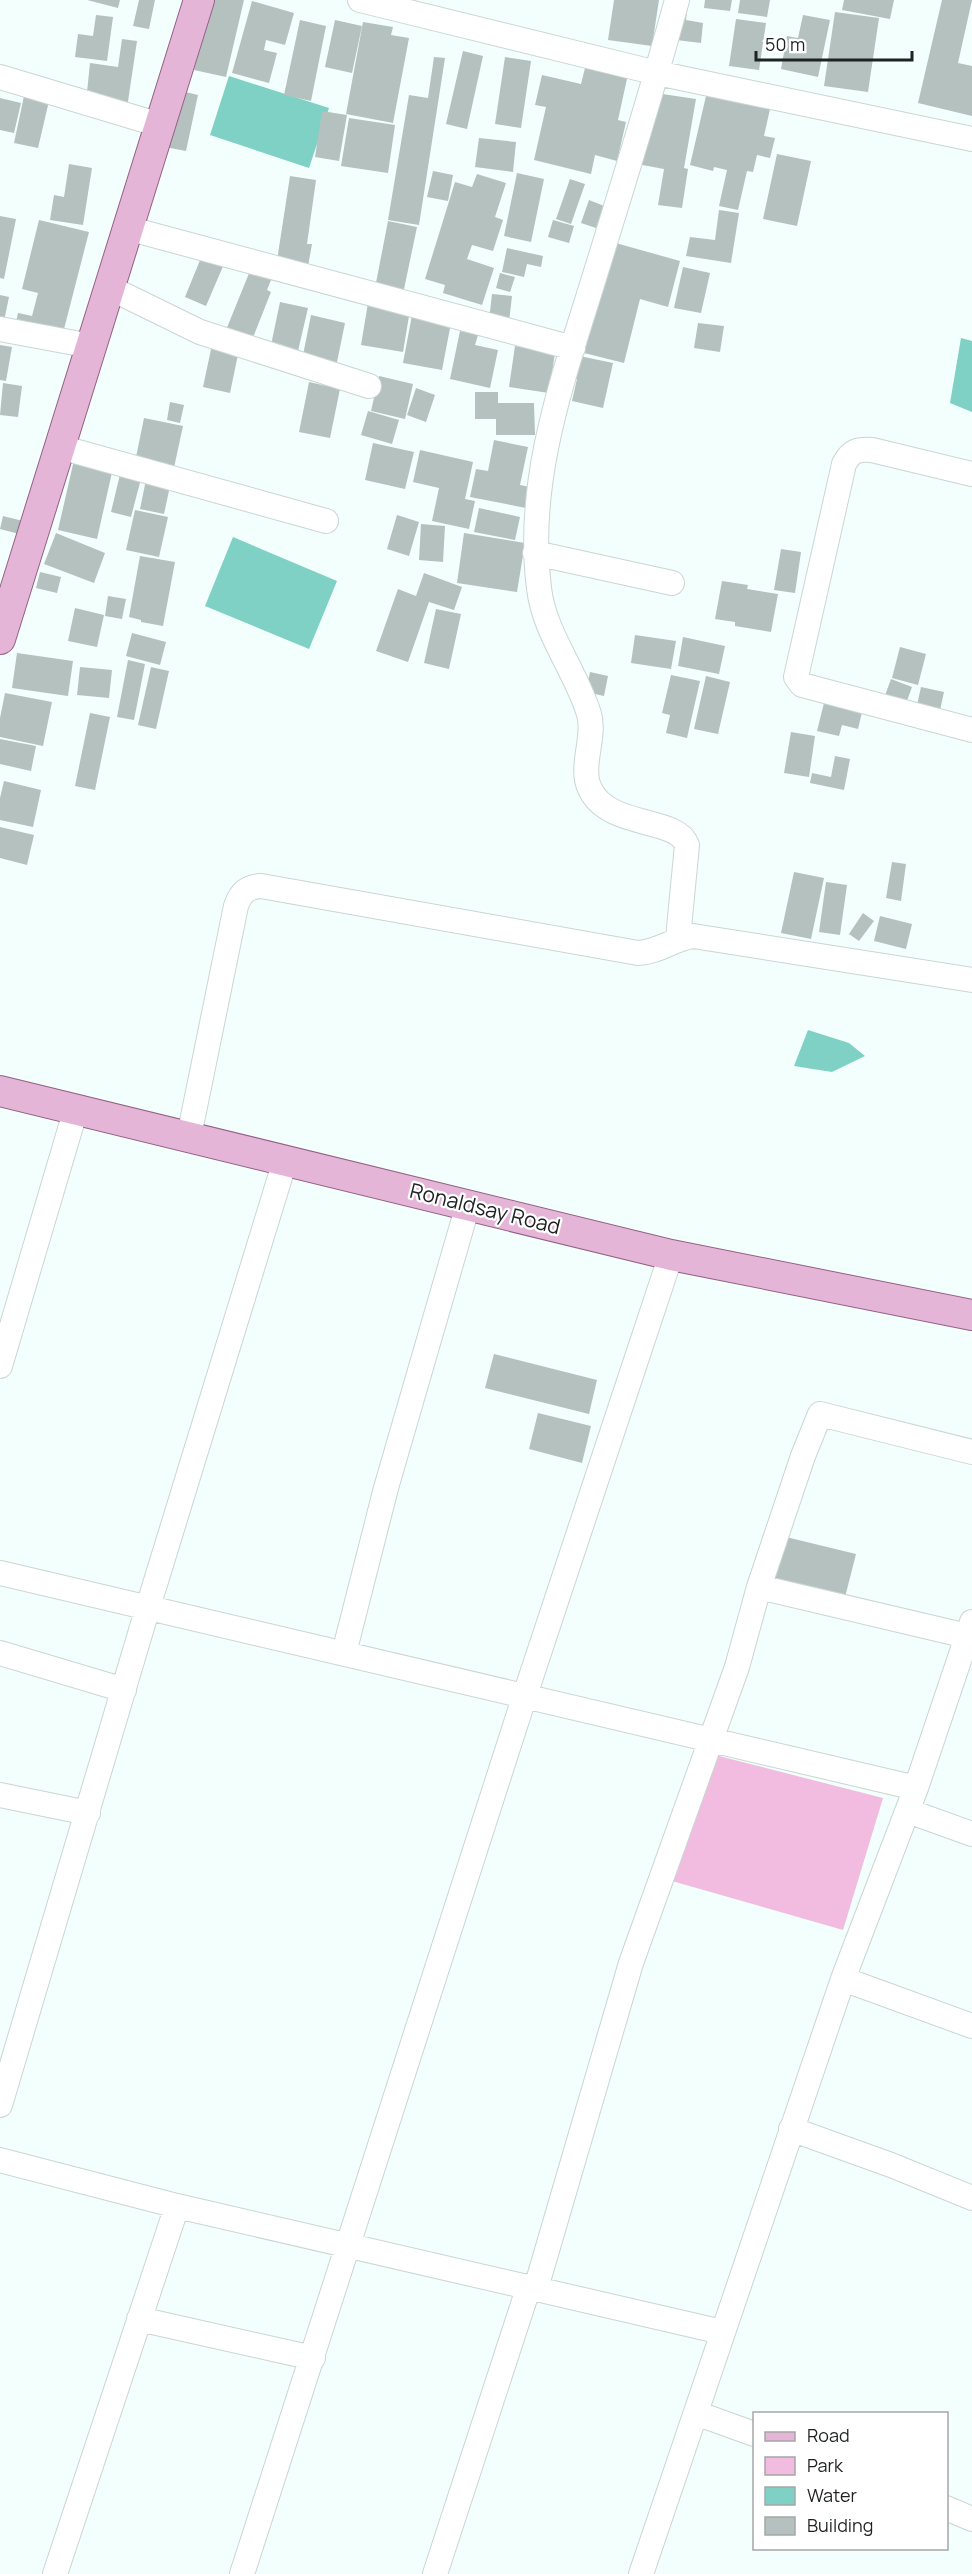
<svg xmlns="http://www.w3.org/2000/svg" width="972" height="2574" viewBox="0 0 972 2574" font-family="Manrope,sans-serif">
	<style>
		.green { fill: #f1bce0 }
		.water { fill: #7ed1c4 }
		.building { fill: #b5c1be }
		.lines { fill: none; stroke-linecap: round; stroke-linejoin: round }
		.minor-casing { stroke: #cad6d4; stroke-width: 26 }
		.major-casing { stroke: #946286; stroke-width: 32 }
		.minor { stroke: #fff; stroke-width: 24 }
		.major { stroke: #e5b5d7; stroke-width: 30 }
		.labels { text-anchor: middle; stroke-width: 4.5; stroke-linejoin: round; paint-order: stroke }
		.street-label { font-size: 21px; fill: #1e2322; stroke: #fff }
	</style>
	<rect width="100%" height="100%" fill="#f2fffc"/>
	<path class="green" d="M715 1755 883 1798 843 1930 672 1881Z"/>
	<path class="water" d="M229 76 329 108 309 168 210 135Z
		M961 338 972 341V412L950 403Z
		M233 537 337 581 309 649 205 606Z
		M808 1030 849 1043 865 1056 832 1072 794 1066Z"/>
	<path class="building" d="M87 0H120L118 8Z
		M139 0H155L149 29 133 26Z
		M211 0H244L226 77 194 70Z
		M614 0H659L652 46 608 40Z
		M705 0H732L730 11 704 8Z
		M740 0H770L767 17 738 13Z
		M844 0H894L890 19 842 10Z
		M942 0H972L958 63 972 66V116L918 103Z
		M252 1 294 13 285 45 266 40 264 50 277 53 269 83 232 73Z
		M688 3 686 20 703 23 701 43 668 39Z
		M835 12 879 18 868 92 824 86Z
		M96 15 113 17 107 61 75 57 78 34 93 36Z
		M803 15 830 20 818 77 781 69 787 36 798 38Z
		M736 19 766 23 759 70 729 66Z
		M300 20 326 26 311 101 284 95Z
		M335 20 362 26 352 73 325 67Z
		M363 22 393 27 391 35 409 38 393 123 346 114Z
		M122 39 137 41 127 108 86 102 90 63 118 67Z
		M463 51 483 56 467 129 446 124Z
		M434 57 445 58 419 225 388 220 409 95 428 98Z
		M505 57 531 61 521 128 495 124Z
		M586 64 628 74 618 120 626 122 617 161 595 155 591 174 534 160 546 107 535 105 542 75 581 84Z
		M177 90 198 95 186 151 165 147Z
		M649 92 696 99 684 168 688 169 682 208 658 205 664 169 637 164Z
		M24 96 49 101 38 148 14 143Z
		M706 96 770 109 764 136 775 138 770 158 757 155 753 172 747 171 738 210 719 206 727 170 714 167 713 171 690 165Z
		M0 98 21 103 14 133 0 130Z
		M322 111 347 115 339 161 315 157Z
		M349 118 395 125 388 173 341 166Z
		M479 138 516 142 513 172 475 167Z
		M777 154 811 161 797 226 763 219Z
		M69 164 92 168 83 225 50 220 54 195 64 197Z
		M433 171 453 175 448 201 427 197Z
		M517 173 544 179 531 242 504 236Z
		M477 174 506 183 495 217 503 220 493 251 472 245 467 259 494 268 482 305 443 293 445 285 425 279 455 182 472 187Z
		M290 176 316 180 307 244H312L307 272 276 267Z
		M570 179 585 184 571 224 556 219Z
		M589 200 604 206 596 228 581 223Z
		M719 210 739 213 731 263 686 256 690 237 715 240Z
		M0 216 16 219 4 279 0 278Z
		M39 220 89 232 63 333 16 322 18 313 32 316 38 293 22 289Z
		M553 220 574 226 569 243 548 237Z
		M388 221 417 227 403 294 375 288Z
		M605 240 680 261 668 307 640 299 624 363 576 351Z
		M205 248 227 257 206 306 185 297Z
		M507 248 543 256 541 267 527 264 524 277 502 272Z
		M254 261 275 270 267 290 271 292 252 340 226 330Z
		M683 267 710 273 701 313 674 308Z
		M500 273 515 277 510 292 496 288Z
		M492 294 512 296 509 322 489 320Z
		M0 295 9 297 3 326H0Z
		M280 302 308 308 298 351 271 345Z
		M368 303 410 310 403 352 361 345Z
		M311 315 345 323 336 367 302 360Z
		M412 315 451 323 442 370 403 363Z
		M698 323 724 326 720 352 694 348Z
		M460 331 478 335 475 345 498 350 490 388 450 379Z
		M213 340 240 345 230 393 203 387Z
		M0 345 12 347 6 381 0 380Z
		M515 346 555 353 549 393 509 387Z
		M570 354 613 363 603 408 572 401 577 379 565 376Z
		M379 376 413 384 405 419 371 411Z
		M309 382 340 389 330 438 299 432Z
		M3 383 22 386 18 417 0 415Z
		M416 388 435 395 426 422 407 415Z
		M475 392H498V403H534L535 435H496V419H475Z
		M170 402 184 405 180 423 167 420Z
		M368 411 399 420 392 444 361 435Z
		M144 418 183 426 164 514 140 509 149 465 135 462Z
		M494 440 528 447 520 485 530 487 526 508 470 497 476 469 488 471Z
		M373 443 414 452 405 489 365 480Z
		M420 450 473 462 465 499 475 501 469 529 432 521 439 488 413 482Z
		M74 460 113 468 97 539 58 530Z
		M122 466 143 471 131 517 111 512Z
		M479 508 520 517 515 540 474 532Z
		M135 510 168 517 159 557 126 550Z
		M397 515 419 522 409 556 387 549Z
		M3 516 23 521 19 534 0 529Z
		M421 524 445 526 443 562 419 560Z
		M56 533 105 553 94 583 44 564Z
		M464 533 525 543 517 592 457 583Z
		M781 549 801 552 795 593 774 590Z
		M140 556 175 562 163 626 141 622V620L129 617Z
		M40 572 61 577 57 593 36 588Z
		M424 573 462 587 454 610 429 602 408 662 376 651 398 589 416 596Z
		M722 581 748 585 747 589 778 594 771 632 735 626V622L715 619Z
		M108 596 126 599 122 619 105 616Z
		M75 608 104 615 97 647 68 641Z
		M436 609 461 614 449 669 424 663Z
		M132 633 166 642 160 665 126 656Z
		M635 635 676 641 671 669 631 663Z
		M683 637 725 646 719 674 678 666Z
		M900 647 926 654 918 685 892 678Z
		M17 653 73 661 68 696 12 688Z
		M128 660 145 664 134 720 117 717Z
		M80 667 112 670 109 698 77 695Z
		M151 667 169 671 156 729 138 725Z
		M590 672 608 676 604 696 586 692Z
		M671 675 700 681 687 738 666 733 670 715 662 713Z
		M706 676 730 682 718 734 694 729Z
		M891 679 912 687 904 709 883 701Z
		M921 687 944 692 937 724 914 719Z
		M5 693 52 702 43 746 0 737V718Z
		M825 699 863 708 858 729 842 725 839 736 817 731Z
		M90 713 110 717 95 790 75 786Z
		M791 732 815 736 809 777 784 773Z
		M0 739 36 746 31 771 0 764Z
		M835 756 850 759 844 790 810 783 812 773 831 777Z
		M4 781 41 790 33 827 0 820V798Z
		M0 827 34 835 27 865 0 858Z
		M892 862 906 864 901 901 886 898Z
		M794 872 824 878 811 939 781 933Z
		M826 882 847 885 840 935 819 932Z
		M863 913 874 921 859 941 849 934Z
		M880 916 912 924 906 949 874 941Z
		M494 1354 597 1380 589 1414 485 1388Z
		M538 1413 591 1426 582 1463 529 1449Z
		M786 1537 856 1554 843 1605 768 1586Z"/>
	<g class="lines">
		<defs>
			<path id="minor" d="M360 0 657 73 972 139
				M677 0C652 92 623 184 595 275 564 376 525 480 539 588 544 633 576 671 589 714 596 737 579 767 590 789 609 829 676 816 687 845L678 938
				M0 77 160 125
				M127 228 573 348
				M108 287 200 332 369 386
				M0 329 91 346
				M60 447 326 521
				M972 474 872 450C857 449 851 451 844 464L796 677 802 685 972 730
				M535 553 672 583
				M189 1136 236 906C241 892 247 887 261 886L638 953C659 952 673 939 693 936L972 980
				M0 1366 76 1109
				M0 1573 916 1788
				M759 1587 967 1636
				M0 1653 124 1690
				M344 1653 386 1488 468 1205
				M0 1795 88 1813
				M908 1811 972 1834
				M843 1979 972 2026
				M0 2105 148 1607 285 1161
				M791 2129 891 2165 972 2198
				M0 2160 177 2206 722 2332
				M536 2288 631 1963 737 1667 759 1587 803 1456 820 1414 972 1452
				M139 2319 313 2358
				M696 2413 754 2434
				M946 2508 972 2519
				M55 2574 177 2206
				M242 2574 525 1695 671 1255
				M435 2574 529 2286
				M641 2574 843 1979 916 1788 972 1622"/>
			<path id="major" d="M0 639 199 0
				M0 1091 671 1255 972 1315"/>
		</defs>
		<use href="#minor" class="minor-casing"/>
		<use href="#major" class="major-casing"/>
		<use href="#minor" class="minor"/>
		<use href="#major" class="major"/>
	</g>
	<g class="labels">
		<g class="street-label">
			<text transform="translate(485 1209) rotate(14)" y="7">Ronaldsay Road</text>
		</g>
	</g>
	<rect x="753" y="2412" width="195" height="138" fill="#ffffff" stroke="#a5a7a7" stroke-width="1.5"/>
	<rect x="765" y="2432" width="30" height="9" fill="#e5b5d7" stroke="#a5a7a7" stroke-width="1.5"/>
	<text x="807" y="2442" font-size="18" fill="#1e2322">Road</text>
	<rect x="765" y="2457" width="30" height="18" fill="#f1bce0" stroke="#a5a7a7" stroke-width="1.5"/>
	<text x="807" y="2472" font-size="18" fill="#1e2322">Park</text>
	<rect x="765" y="2487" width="30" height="18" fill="#7ed1c4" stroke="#a5a7a7" stroke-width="1.5"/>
	<text x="807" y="2502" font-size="18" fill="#1e2322">Water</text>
	<rect x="765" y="2517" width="30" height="18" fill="#b5c1be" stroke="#a5a7a7" stroke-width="1.5"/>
	<text x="807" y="2532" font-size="18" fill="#1e2322">Building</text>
	<path d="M756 51v9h156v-9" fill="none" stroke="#1e2322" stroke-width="3"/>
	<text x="765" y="51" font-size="18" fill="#1e2322" stroke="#ffffff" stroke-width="4.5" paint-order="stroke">50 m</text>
</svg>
